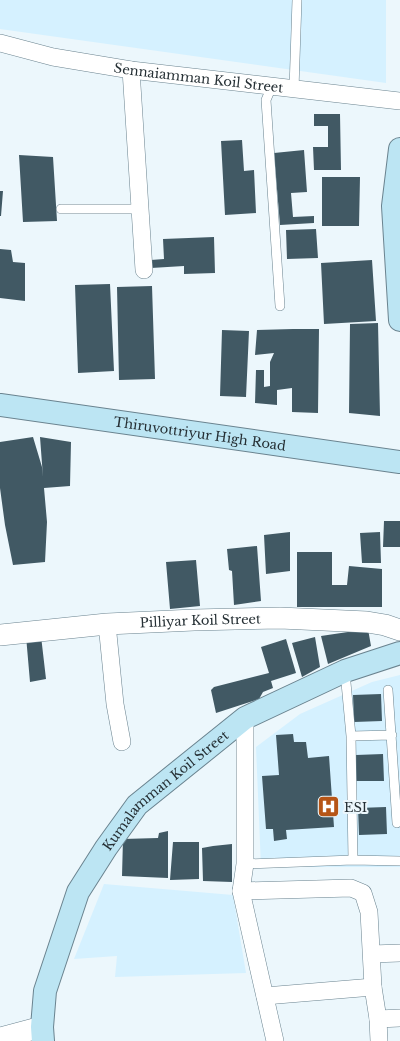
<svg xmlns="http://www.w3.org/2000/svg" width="400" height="1041" viewBox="0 0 400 1041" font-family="'Libre Baskerville',serif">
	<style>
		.built { fill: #d5f1ff }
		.building { fill: #415964 }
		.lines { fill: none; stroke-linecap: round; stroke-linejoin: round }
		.service-casing { stroke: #6a838f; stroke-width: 10 }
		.minor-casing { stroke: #6a838f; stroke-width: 18 }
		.tertiary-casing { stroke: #6a838f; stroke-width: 22 }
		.secondary-casing { stroke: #6a838f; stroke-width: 24 }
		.service { stroke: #fff; stroke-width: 9 }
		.minor { stroke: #fff; stroke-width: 17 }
		.tertiary { stroke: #fff; stroke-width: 21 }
		.secondary { stroke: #bce5f3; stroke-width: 22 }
		.labels { text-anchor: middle; stroke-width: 4; stroke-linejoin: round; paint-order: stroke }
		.street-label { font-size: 13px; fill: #263035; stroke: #ecf7fc }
		.poi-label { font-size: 13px; fill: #263035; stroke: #ecf7fc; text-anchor: start }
	</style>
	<rect width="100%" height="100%" fill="#ecf7fc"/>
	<path class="built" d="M0 0H386V83L0 29Z
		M400 675V867H261L256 747 300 714 372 682Z
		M104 884 233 895 246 973 115 977 117 956 74 959Z"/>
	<path class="building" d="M314 114H340L341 170H314L313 147H328V126H314Z
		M242 140 244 171 254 170 256 213 225 215 221 141Z
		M304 150 307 192 291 193 293 217 314 216V223L280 225 274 153Z
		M19 155 53 157 57 221 23 222Z
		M322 177H360L359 226H322Z
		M0 191H3L1 216H0Z
		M316 229 318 258 287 259 286 230Z
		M214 237 215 273 184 274V266L151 268V260L164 259 163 239Z
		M0 249 11 250 13 262 25 263V301L0 298Z
		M372 260 376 321 324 324 321 263Z
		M110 284 114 371 78 373 75 285Z
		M152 286 155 379 119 380 117 287Z
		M378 323 380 416 349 413 350 324Z
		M293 329H319L318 413 292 412V388L277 390V405L255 403 256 370H264V387L270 386V362L274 353 255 355 257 330Z
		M222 330 249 331 246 397 220 396Z
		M33 437 42 467 43 477 40 437 71 442 70 486 44 488 47 522 45 562 13 565 5 525 0 488V442Z
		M384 521H400V547H383Z
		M290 532V571L266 574 264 535Z
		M380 532 381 563H362L360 533Z
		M257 546 261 601 234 605 232 571 229 570 227 549Z
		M297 552H332V585H347L349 566 382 569V607H297Z
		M196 560 200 606 170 609 166 562Z
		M368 629 371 646 328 664 321 636Z
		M26 636H41L46 679 30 682Z
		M315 637 320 667 302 677 292 643Z
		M286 639 296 673 271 681 273 688 263 692 259 699 216 713 211 690 214 687 269 673 261 647Z
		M381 694 382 721 354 722 353 695Z
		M293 734 294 742H306L308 758 329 756 334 827 286 830 287 839 274 841 273 829H266L262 776 279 775 276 735Z
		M383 754 384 781H356V755Z
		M386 807 387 834 359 835 358 808Z
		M168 831V878L122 876 123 839 158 838 159 833Z
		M173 842H199V879L170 880Z
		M232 844V882L203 881 202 848 213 846Z"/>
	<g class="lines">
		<defs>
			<path id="service" d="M272 86 266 100 280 306
				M294 89 297 0
				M61 209H140
				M345 672 351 736 353 860
				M388 690 397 823
				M351 736 392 735
				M245 864 353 860 400 861"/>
			<g id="minor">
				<path id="s1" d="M0 43 53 57 131 70 400 101"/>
				<path d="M131 70 144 270"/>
				<path d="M107 624 115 704 122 742"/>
				<path d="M245 718V864L241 891 275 1041"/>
				<path d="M241 891 351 888 363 893 369 912 373 987 378 1019 379 1041"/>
				<path d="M372 954 400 953"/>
				<path d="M265 996 373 987"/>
				<path d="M378 1019 400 1018"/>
			</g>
			<g id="tertiary">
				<path id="s2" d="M0 635 107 624 194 620 280 618 367 622 385 625 400 630"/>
				<path d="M0 1038 42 1027"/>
			</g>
			<g id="secondary">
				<path d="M400 149 393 206 400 320"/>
				<path id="s3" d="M0 405 400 462"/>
				<path id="s4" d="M43 1041 42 1027 45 991 78 892 106 848 137 805 245 718 345 671 400 653"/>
			</g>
		</defs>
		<use href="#service" class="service-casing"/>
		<use href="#minor" class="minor-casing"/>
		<use href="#tertiary" class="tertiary-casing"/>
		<use href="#secondary" class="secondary-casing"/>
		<use href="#service" class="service"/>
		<use href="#minor" class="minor"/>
		<use href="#tertiary" class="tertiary"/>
		<use href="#secondary" class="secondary"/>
	</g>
	<defs>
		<symbol id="hospital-square" viewBox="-11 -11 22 22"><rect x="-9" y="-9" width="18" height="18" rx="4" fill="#b65516" stroke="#ecf7fc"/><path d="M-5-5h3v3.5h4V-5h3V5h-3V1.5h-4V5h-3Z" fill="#fff"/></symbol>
	</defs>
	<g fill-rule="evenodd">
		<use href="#hospital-square" x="316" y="794" width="25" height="25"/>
	</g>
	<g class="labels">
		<g class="street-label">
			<text dy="5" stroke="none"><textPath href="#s1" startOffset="202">Sennaiamman Koil Street</textPath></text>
			<text dy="5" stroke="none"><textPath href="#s3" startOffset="202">Thiruvottriyur High Road</textPath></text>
			<text dy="5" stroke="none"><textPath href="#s2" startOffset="201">Pilliyar Koil Street</textPath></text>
			<text dy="5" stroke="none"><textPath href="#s4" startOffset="290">Kumalamman Koil Street</textPath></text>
		</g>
		<g class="poi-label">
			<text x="344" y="812">ESI</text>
		</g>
	</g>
</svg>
